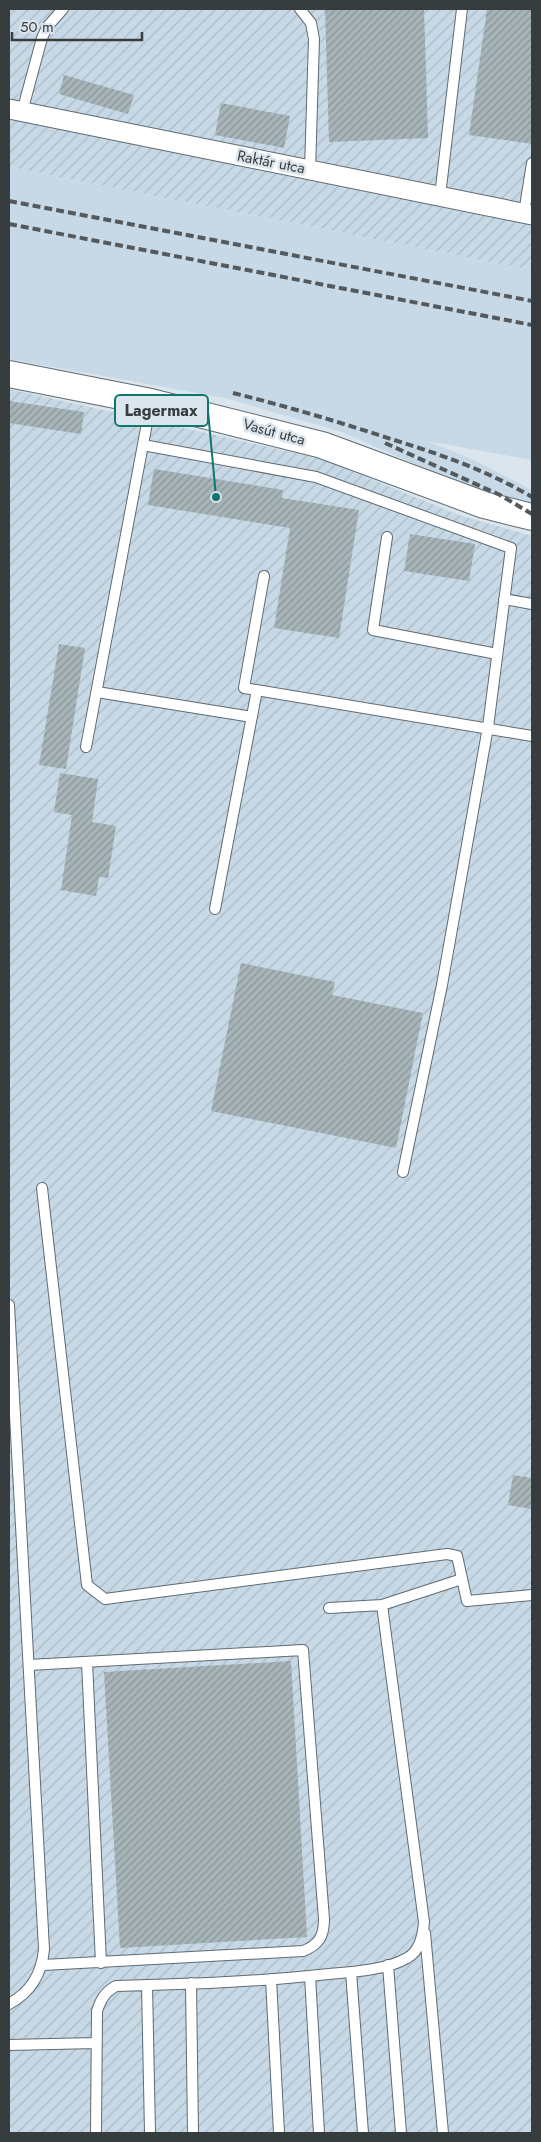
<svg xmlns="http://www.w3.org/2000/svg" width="541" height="2142" viewBox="0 0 541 2142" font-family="Jost,sans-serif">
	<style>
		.built { fill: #c7d9e6 }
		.industrial { fill: url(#industrial-furrows) }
		.building { fill: url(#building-hatch) }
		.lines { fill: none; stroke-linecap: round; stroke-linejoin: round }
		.lane-casing { stroke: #606a71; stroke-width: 12 }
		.street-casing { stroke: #606a71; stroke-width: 21 }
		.secondary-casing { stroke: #606a71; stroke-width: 28 }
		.lane { stroke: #fff; stroke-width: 10 }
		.street { stroke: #fff; stroke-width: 19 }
		.secondary { stroke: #fff; stroke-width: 26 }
		.rail { stroke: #53595c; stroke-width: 4; stroke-dasharray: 8 4; stroke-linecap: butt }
		.labels { text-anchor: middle; stroke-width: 5; stroke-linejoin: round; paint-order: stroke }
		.street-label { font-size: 15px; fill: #373c3f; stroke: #dae5ed }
		.leader { fill: none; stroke: #0f766e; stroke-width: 2 }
		.callout-dot { fill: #0f766e; stroke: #dae5ed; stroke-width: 2 }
		.callout { fill: #dae5ed; stroke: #0f766e; stroke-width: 2 }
		.callout-label { font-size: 16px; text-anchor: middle; font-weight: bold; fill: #373c3f }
	</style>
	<defs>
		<pattern id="industrial-furrows" width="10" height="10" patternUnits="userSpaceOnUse" patternTransform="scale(1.25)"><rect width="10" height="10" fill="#c7d9e6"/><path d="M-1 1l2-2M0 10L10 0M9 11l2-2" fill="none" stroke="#acbbc6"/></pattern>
		<pattern id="building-hatch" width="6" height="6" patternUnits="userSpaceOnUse" patternTransform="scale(1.25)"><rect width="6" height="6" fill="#a7b5b8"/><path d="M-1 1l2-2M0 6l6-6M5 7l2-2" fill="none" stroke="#899497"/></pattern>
	</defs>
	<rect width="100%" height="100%" fill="#dae5ed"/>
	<path class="built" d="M9 167 532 270V460L427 441 472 459 532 490V521L469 488 342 432 225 398 9 359Z"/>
	<path class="industrial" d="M9 9H532V270L9 167Z
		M9 389 322 459 459 515 532 536V2133H9Z"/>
	<path class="building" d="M325 9H424L428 138 329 142Z
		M487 9H532V144L469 135Z
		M64 75 134 95 128 114 59 94Z
		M221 103 290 116 284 148 215 135Z
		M9 401 84 412 81 434 9 423Z
		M154 469 283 490 282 498 359 510 339 638 274 628 290 528 148 505Z
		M410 534 475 544 469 581 404 571Z
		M59 644 85 648 66 769 39 765Z
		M60 773 98 779 92 822 116 826 108 878 99 877 96 896 61 890 72 815 54 812Z
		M241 963 335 982 332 995 423 1013 396 1148 211 1111Z
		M513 1475 532 1478V1509L508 1505Z
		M291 1661 307 1937 120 1948 104 1672Z"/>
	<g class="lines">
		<defs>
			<path id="lane" d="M300 9 311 23 314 39 310 170
				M22 112 42 38 47 27 63 9
				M440 196 462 9
				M524 213 532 163
				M143 445 316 477 511 548 488 727 442 985 403 1172
				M387 537 373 630 497 654
				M264 576 244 688 532 736
				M504 599 532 604
				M97 692 252 717
				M86 747 151 402
				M215 909 257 690
				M42 1188 87 1585 105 1599 447 1554 457 1556 467 1601 532 1595
				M9 1305 44 1949C42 1974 31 1992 9 2004
				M329 1608 382 1605 462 1579
				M87 1662 101 1963
				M29 1665 303 1650 324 1919C324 1936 319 1945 303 1951L43 1965
				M425 1933 443 2133
				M388 1965 401 2133
				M351 1972 363 2133
				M310 1976 319 2133
				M271 1979 279 2133
				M191 1983 193 2133
				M147 1985 150 2133
				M9 2045 96 2043
				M96 2133 97 2011C101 1999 105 1992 116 1986 187 1984 258 1982 329 1974 352 1972 387 1970 407 1958 420 1951 423 1936 424 1922L382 1605"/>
			<path id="street" d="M9 109 532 215"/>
			<path id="secondary" d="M9 374 151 402 322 445 484 505 532 517"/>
		</defs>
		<use href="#lane" class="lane-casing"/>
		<use href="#street" class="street-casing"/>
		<use href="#secondary" class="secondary-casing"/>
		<use href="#lane" class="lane"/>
		<use href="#street" class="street"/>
		<use href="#secondary" class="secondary"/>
		<path class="rail" d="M9 201 532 301
			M9 224 532 325
			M233 393C286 406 339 422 391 439 440 454 488 471 532 497
			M385 443 500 495 532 514"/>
	</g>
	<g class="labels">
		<g class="street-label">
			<text transform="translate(271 162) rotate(11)" y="5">Raktár utca</text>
			<text transform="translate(274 432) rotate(15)" y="5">Vasút utca</text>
		</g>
	</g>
	<path class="leader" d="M216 497L208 411"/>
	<circle class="callout-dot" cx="216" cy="497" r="5"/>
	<rect class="callout" x="115" y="395" width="93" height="31" rx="5"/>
	<g class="callout-label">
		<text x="161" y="416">Lagermax</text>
	</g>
	<rect width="541" height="2142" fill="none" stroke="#373c3f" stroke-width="20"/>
	<path d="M12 32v8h130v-8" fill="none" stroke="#373c3f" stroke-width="2.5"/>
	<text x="20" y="32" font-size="15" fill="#373c3f" stroke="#dae5ed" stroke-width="4" paint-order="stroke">50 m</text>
</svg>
